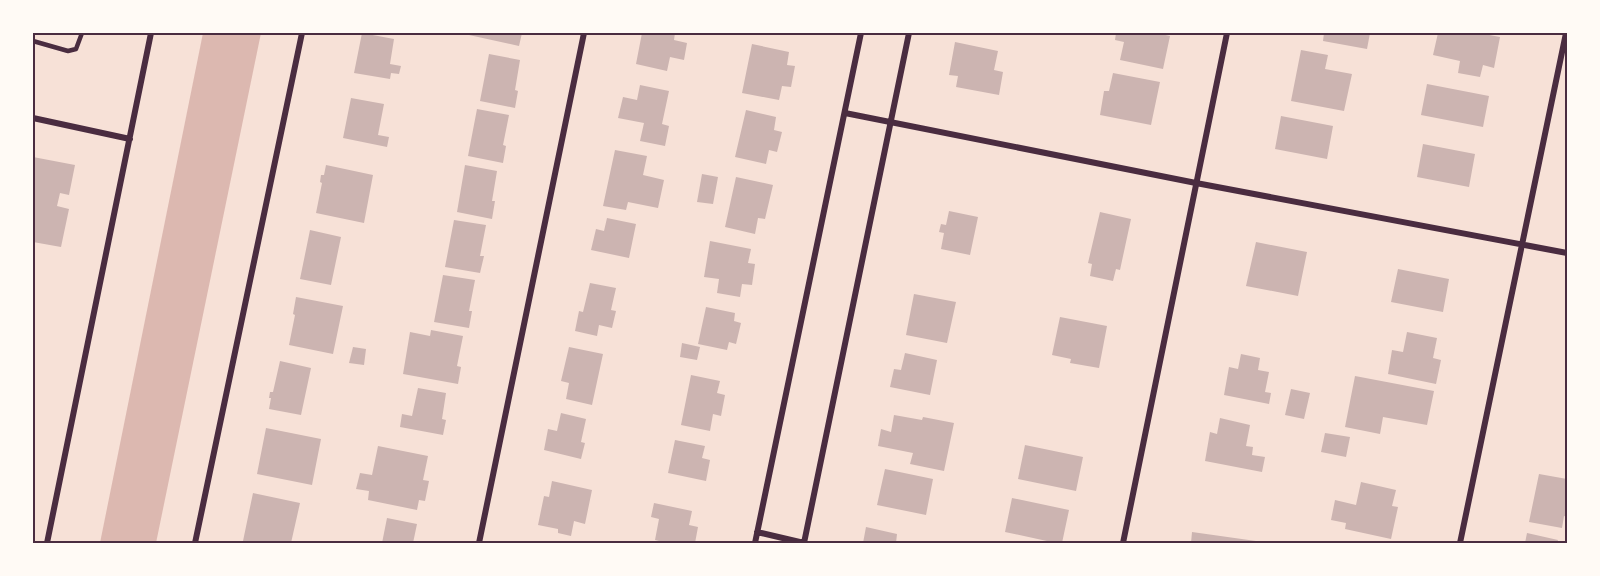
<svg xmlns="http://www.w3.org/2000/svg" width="1600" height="576" viewBox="0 0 1600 576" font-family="'PT Sans',sans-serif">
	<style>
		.water { fill: #dcb8b0 }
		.building { fill: #ccb4b1 }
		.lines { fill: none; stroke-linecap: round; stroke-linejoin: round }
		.service { stroke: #4a2c40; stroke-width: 4.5 }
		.minor { stroke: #4a2c40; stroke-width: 6 }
		.neatline { fill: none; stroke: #4a2c40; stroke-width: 2 }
	</style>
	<rect width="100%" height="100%" fill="#f7e1d7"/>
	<path class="water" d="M203 33H261L156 543H100Z"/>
	<path class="building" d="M362 33 394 39 390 64 401 66 399 74 391 73 390 79 354 73Z
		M470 33H522L519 46 469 35Z
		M642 33H675L674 40 687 43 684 60 670 57 667 71 636 64Z
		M1116 33H1162L1161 34 1170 36 1163 69 1120 60 1124 42 1115 40Z
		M1324 33H1370L1367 49 1323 41Z
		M1438 33H1479L1500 37 1494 68 1483 65 1480 77 1458 73 1460 61 1433 55Z
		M955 42 998 51 994 70 1003 72 999 95 956 87 958 76 949 75Z
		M752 44 789 52 787 65 795 66 791 87 782 86 779 100 742 93Z
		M1301 50 1328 55 1325 69 1352 74 1344 111 1291 101Z
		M489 54 520 60 515 90 518 91 515 108 480 101Z
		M1113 73 1160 82 1151 125 1100 115 1104 91H1109Z
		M1427 84 1489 96 1483 127 1421 115Z
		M640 85 669 91 662 124 669 126 665 146 640 141 644 123 618 118 623 97 637 100Z
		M351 98 384 104 378 135 389 137 387 147 343 138Z
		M477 109 509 115 503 145 506 146 503 163 468 156Z
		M746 110 776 117 774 130 782 132 777 152 769 150 766 164 735 157Z
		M1281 116 1333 126 1327 159 1275 149Z
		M1423 144 1475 154 1469 187 1417 177Z
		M615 150 647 156 643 175 664 180 658 208 628 202 626 210 603 206Z
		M33 157 75 165 69 195 60 193 57 206 69 209 61 247 33 242Z
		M326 165 373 175 364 223 316 213 322 183 320 182 321 175H324Z
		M465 165 497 171 492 201H495L492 219 457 212Z
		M702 174 718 177 713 204 697 202Z
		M736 177 773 185 765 219 758 218 755 234 725 227Z
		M949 211 978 217 970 255 941 249 944 233 939 232 941 224 946 225Z
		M1100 212 1131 219 1120 270 1116 269 1113 281 1090 276 1092 264 1088 263Z
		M607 218 636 224 629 258 591 250 596 229 604 231Z
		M454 220 486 225 480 256H484L480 273 445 267Z
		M310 230 341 237 331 285 300 279Z
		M710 241 751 249 748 263 755 264 752 285 742 284 740 297 717 293 719 279 704 277Z
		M1256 242 1307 252 1298 296 1246 286Z
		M1398 269 1449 279 1443 312 1391 302Z
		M443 275 475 280 469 311H472L469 328 434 322Z
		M590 283 616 288 611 310 616 311 612 328 599 325 597 336 575 331 579 311 583 312Z
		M914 294 956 302 947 343 906 335Z
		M296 297 343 306 333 354 289 345 295 315 293 314Z
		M706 307 735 313 734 321 741 323 736 344 729 342 727 350 698 344Z
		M1060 317 1107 326 1099 368 1070 363 1071 359 1052 355Z
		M431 330 463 336 457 366 461 367 458 384 403 374 410 332 430 336Z
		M1407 332 1437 338 1433 358 1441 360 1436 384 1388 374 1392 350 1403 352Z
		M682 343 700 347 697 360 680 357Z
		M353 347 366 349 364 365 349 363Z
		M569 347 603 354 592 405 566 399 569 383 561 381Z
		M905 353 937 360 930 395 890 387 894 369 901 370Z
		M1241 354 1260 358 1258 370 1269 372 1265 392 1271 393 1269 404 1224 395 1229 367 1238 369Z
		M280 361 311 368 301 415 269 409 271 398H269L270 392H273Z
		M691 375 720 381 717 393 725 395 721 416 713 414 710 431 681 425Z
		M1355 376 1434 391 1427 425 1383 417 1380 434 1345 427Z
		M418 388 446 393 442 419 446 420 443 435 400 427 402 414 412 416Z
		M1291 389 1310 393 1304 419 1285 415Z
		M561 413 586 419 581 442 585 443 581 459 544 450 548 429 557 431Z
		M894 415 922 420 923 417 954 423 944 471 910 464 913 453 878 446 881 429 891 432Z
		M1220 418 1250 425 1246 446 1253 447 1252 455 1265 457 1262 472 1205 461 1210 432 1217 434Z
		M266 428 321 439 312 485 257 474Z
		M1325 433 1350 437 1346 457 1321 452Z
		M675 440 705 446 702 458 710 460 706 481 668 473Z
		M1025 445 1083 457 1076 491 1018 479Z
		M378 446 428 456 423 480 429 481 425 501 419 500 417 510 368 500 369 491 356 489 360 473 372 475Z
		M885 469 933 479 926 515 877 505Z
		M1539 474 1567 479 1565 506H1567V517L1564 516 1562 528 1529 522Z
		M552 481 592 490 585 524 574 521 571 536 558 533V529L538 525 544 496 549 497Z
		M1361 482 1396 490 1392 506 1398 507 1391 539 1345 529 1346 523 1331 520 1335 500 1356 505Z
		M253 493 300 503 291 543H254L243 541Z
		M1012 498 1069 510 1062 543H1056L1005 532Z
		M654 503 692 511 689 525 698 527 695 543H667L655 540 659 519 651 517Z
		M387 518 417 524 413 543H382Z
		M866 527 897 534 896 543H863Z
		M1192 532 1263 542V543H1191Z
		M1527 533 1558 540 1557 543H1525Z"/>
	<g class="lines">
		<path class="service" d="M33 41 68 51 76 49 82 33"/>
		<path class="minor" d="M845 113 1196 183 1567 253
			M33 118 130 139
			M757 532 804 543
			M47 543 151 33
			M195 543 302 33
			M479 543 584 33
			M755 543 861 33
			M804 543 909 33
			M1123 543 1227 33
			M1460 543 1566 33"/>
	</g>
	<rect width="1600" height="576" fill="none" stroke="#fffaf5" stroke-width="69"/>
	<rect x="34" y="34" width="1532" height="508" class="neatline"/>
</svg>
